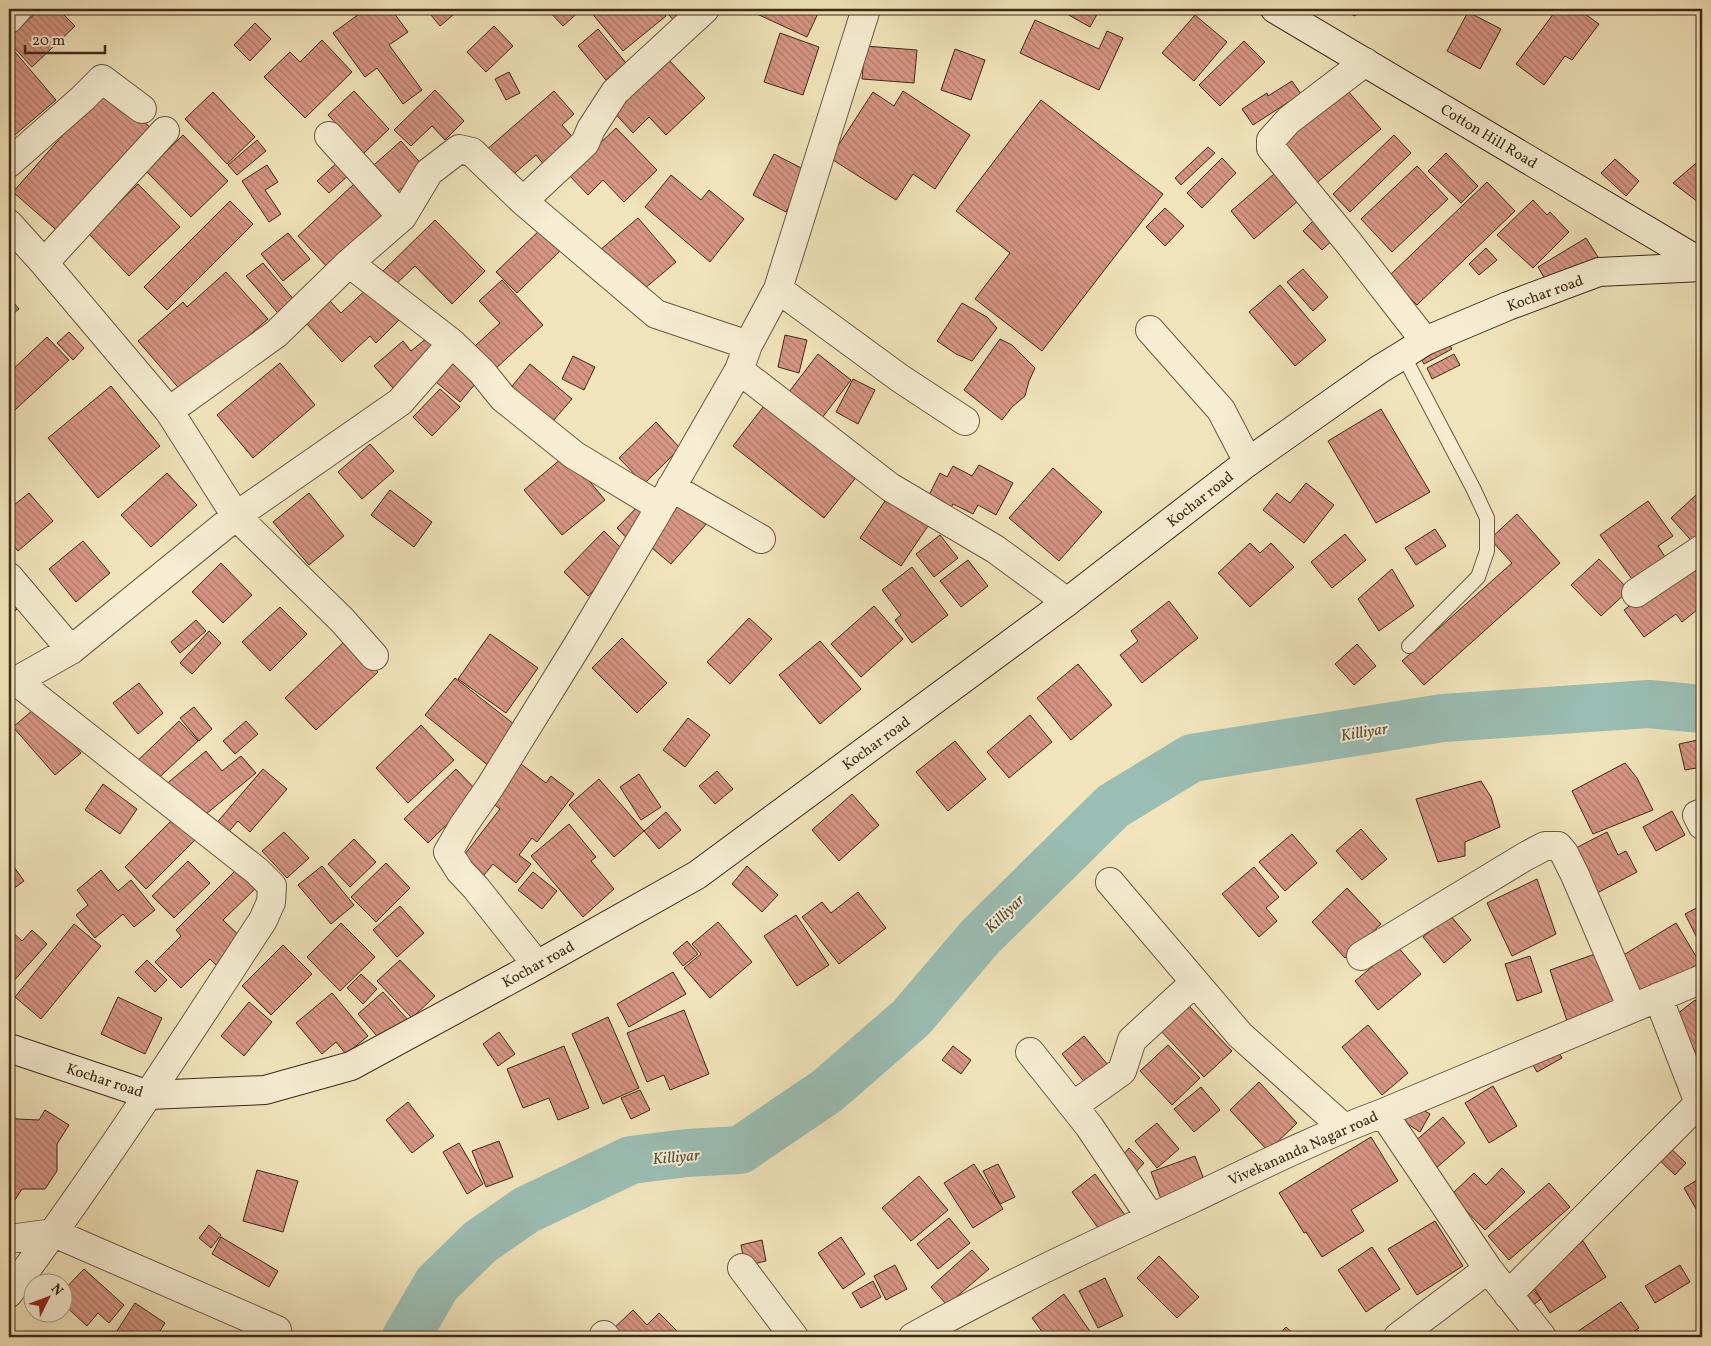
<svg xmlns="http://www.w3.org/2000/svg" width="1711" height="1346" viewBox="0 0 1711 1346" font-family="Vollkorn,serif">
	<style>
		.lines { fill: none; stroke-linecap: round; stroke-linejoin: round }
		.river { stroke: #9bbeb4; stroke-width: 48 }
		.building { fill: url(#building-back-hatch); stroke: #3e2918 }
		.lane-casing { stroke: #6b5841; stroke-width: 16 }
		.street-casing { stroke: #6b5841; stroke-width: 30 }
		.secondary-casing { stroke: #3e2918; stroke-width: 30 }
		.lane { stroke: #f6edd3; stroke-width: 14 }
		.street { stroke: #f6edd3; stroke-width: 28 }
		.secondary { stroke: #f6edd3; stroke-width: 28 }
		.labels { text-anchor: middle; stroke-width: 4; stroke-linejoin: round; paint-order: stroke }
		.street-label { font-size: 15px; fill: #3e2918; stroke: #f6edd3 }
		.water-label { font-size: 16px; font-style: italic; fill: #554e3f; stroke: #f6edd3 }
	</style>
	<defs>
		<pattern id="building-back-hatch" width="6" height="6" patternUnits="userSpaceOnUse" patternTransform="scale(1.25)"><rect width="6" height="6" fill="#d79685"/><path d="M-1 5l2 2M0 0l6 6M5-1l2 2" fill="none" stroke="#b07a6c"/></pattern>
	</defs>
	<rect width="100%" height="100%" fill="#f1e4bb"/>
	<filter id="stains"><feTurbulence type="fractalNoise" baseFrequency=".004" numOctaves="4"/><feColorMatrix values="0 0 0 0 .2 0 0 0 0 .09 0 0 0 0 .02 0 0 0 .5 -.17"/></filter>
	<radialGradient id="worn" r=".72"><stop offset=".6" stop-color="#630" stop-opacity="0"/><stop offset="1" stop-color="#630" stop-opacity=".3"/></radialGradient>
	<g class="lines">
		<path class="river" d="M406 1337 437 1284 480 1242 526 1210 631 1160 687 1153 740 1150 827 1091 911 1018 980 937 1113 806 1192 758 1443 718 1649 704 1702 709"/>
	</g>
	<path class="building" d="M40 9H58L75 26 32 67 9 42V38Z
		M366 9H391L408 32 389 45 422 90 403 104 377 68 365 77 333 33Z
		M426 9H460L440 26Z
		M547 9H582L563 26Z
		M593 9H660L666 16 623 51 590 11Z
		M664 9H689L674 21Z
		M746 9H820L807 37Z
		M1058 9H1100L1090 27Z
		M1341 9H1358L1355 16Z
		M1557 9H1578L1599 24 1572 60 1565 56 1544 85 1516 64Z
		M1468 12 1501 29 1480 69 1447 51Z
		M1195 15 1227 42 1194 81 1162 53Z
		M1035 20 1099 49 1107 31 1123 38 1099 90 1020 53Z
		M255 23 271 39 250 61 234 45Z
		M494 26 513 46 486 72 467 52Z
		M598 29 626 63 606 80 578 46Z
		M780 33 819 47 803 95 764 82Z
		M322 40 352 72 305 118 264 77 290 52 300 62Z
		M1244 41 1265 62 1220 106 1199 85Z
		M9 45 56 100 9 140Z
		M865 46 917 50 914 83 862 79Z
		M955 49 985 60 971 100 941 90Z
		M665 56 705 98 666 135 649 117 633 133 610 108Z
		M509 72 520 93 506 100 495 79Z
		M1292 81 1301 94 1253 125 1242 109 1267 93 1268 96Z
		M105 87 152 129 61 234 13 192Z
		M435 90 464 121 445 140 432 126 411 146 394 130Z
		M1347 90 1381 129 1313 186 1280 146Z
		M354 91 389 129 364 153 328 115Z
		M554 91 574 114 562 125 578 143 548 170 536 155 509 178 485 151Z
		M903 91 970 135 935 189 913 174 896 200 830 158 873 92 894 106Z
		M213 92 255 137 227 164 185 119Z
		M1041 100 1163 194 1042 351 975 299 1010 253 956 211Z
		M616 128 657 170 624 202 603 180 588 195 568 174Z
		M183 135 228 181 191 217 146 171Z
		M1394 135 1411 153 1350 212 1333 194Z
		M257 140 266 151 237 175 228 165Z
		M401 141 425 168 390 198 367 171Z
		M1208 147 1215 153 1181 185 1175 178Z
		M1446 153 1478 186 1461 203 1428 171Z
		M774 154 807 171 786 212 753 195Z
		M1222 158 1236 173 1202 208 1187 193Z
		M1702 158V205L1673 183Z
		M1615 159 1639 181 1626 196 1601 173Z
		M339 161 351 173 329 193 317 181Z
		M267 165 278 182 265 190 281 214 269 222 242 181Z
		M1417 166 1448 199 1392 252 1361 219Z
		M1274 174 1298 201 1254 239 1231 211Z
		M671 175 701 200 709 190 744 219 710 262 645 207Z
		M1487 182 1515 211 1417 305 1389 276Z
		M138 184 180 227 129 276 88 233Z
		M354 184 387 219 331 271 298 236Z
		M1533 200 1547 215 1550 212 1569 232 1533 268 1497 235Z
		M230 201 253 224 167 310 144 287Z
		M1165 208 1184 226 1165 246 1146 227Z
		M1319 215 1338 235 1322 250 1303 231Z
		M638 218 676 262 638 294 600 250Z
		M435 220 485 271 452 304 415 266 392 288 379 275Z
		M542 228 562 249 517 293 496 272Z
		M288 233 310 259 283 281 261 254Z
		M1586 238 1598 257 1549 286 1538 267Z
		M1486 248 1497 260 1479 275 1469 264Z
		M263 263 300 307 284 320 246 276Z
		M1303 269 1328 297 1313 311 1287 282Z
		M226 272 268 319 183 393 138 341 183 302 187 307Z
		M502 280 543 325 494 370 474 347 500 323 479 301Z
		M1280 285 1326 340 1295 366 1249 312Z
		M370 286 401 318 376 343 370 336 342 362 304 321 328 299 341 313Z
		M9 297 19 309 9 317Z
		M962 303 987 317 997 328 972 361 956 354 937 341Z
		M69 332 84 348 73 360 57 343Z
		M785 335 807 340 799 373 778 367Z
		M47 337 69 360 15 410 9 404V373Z
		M427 338 444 357 399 395 374 366 403 341 411 351Z
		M1446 338 1452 349 1424 364 1418 353Z
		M1000 339 1012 345 1035 368 1029 381 1025 396 1012 407 1002 420 964 390Z
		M818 354 851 380 822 418 789 392Z
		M1454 354 1460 365 1432 379 1427 368Z
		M573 356 595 367 584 390 562 379Z
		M458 357 481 377 460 402 436 382Z
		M280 363 315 405 253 458 217 415Z
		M530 364 572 399 546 429 505 395Z
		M853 379 875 390 858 424 836 412Z
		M111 386 160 446 98 498 48 438Z
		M440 389 460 407 432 436 413 417Z
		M767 402 858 475 824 518 733 446Z
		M1381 409 1430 492 1376 523 1328 441Z
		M656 422 680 448 644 484 619 458Z
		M370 444 394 471 362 499 338 472Z
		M567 454 605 500 562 535 524 490Z
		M979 465 1013 483 996 515 978 505 973 514 953 504 946 517 924 505 940 473 947 477 953 466 972 476Z
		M1053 468 1102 512 1059 561 1009 518Z
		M167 473 197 505 151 547 121 515Z
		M1306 483 1334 505 1304 543 1263 510 1277 493 1290 503Z
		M390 490 432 522 414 547 371 515Z
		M29 493 53 521 18 551 9 540V509Z
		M309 493 344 536 309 565 273 522Z
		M889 495 930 523 901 566 860 538Z
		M1696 495 1702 502V544L1698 548 1671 518Z
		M683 501 708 522 671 564 646 543Z
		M1648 501 1673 536 1658 546 1669 563 1637 586 1600 535Z
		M641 503 662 524 637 549 617 528Z
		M1517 514 1560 563 1424 685 1402 661 1512 563 1490 539Z
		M1435 529 1446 546 1416 565 1405 548Z
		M604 531 628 555 588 596 564 572Z
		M1345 534 1366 560 1332 588 1311 562Z
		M940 535 958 558 934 577 916 554Z
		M83 541 110 573 76 602 49 569Z
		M1250 543 1260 553 1271 543 1294 567 1250 607 1218 573Z
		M1599 559 1629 590 1601 616 1571 585Z
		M968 560 988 586 961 607 940 581Z
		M1689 562 1702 580V606L1682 622 1676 614 1644 637 1624 610Z
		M221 563 252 595 223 623 192 592Z
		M912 567 948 615 912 643 895 620 901 615 882 590Z
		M1392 569 1414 606 1379 631 1358 599Z
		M9 594 20 606 9 617Z
		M1169 601 1198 638 1142 683 1120 655 1138 641 1131 631Z
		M874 606 903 639 861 677 831 644Z
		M280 607 307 634 270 671 242 642Z
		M749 618 772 639 730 684 707 662Z
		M196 620 206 631 180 653 171 642Z
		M209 631 221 643 192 674 180 663Z
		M490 634 538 668 506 713 458 679Z
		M622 638 667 683 637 713 592 668Z
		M347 639 378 672 316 730 285 698Z
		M820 641 861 689 820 724 779 675Z
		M1357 644 1376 666 1354 685 1335 664Z
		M1078 664 1112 705 1071 740 1037 698Z
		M455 678 519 728 489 766 425 715Z
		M139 683 163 713 138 734 113 703Z
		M39 705 81 753 55 775 13 727Z
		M194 707 212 729 199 741 180 718Z
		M1030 715 1052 742 1009 778 987 752Z
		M688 718 710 735 685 767 663 750Z
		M179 721 198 741 149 787 131 767Z
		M246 721 258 734 235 754 223 741Z
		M421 725 454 760 408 803 376 768Z
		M1702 739V767L1685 770 1679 744Z
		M955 741 986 779 948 811 916 772Z
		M206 751 222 771 241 756 256 773 195 823 164 786Z
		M1625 763 1637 778 1653 810 1593 834 1572 791Z
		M521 764 546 783 551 776 574 794 537 842 532 838 519 855 531 864 516 883 493 864 480 880 458 863 500 809 491 802Z
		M263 769 287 789 250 832 238 821 224 837 213 827Z
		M456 769 479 793 428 843 404 819Z
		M717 771 733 789 715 804 699 786Z
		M639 774 661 807 641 820 620 787Z
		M599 779 644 831 614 857 569 805Z
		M1481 781 1491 797 1500 827 1465 842V856L1438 862 1416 799Z
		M103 784 137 809 120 834 85 810Z
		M852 794 879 825 839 861 812 830Z
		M1672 811 1685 835 1656 851 1643 827Z
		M666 812 681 830 659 849 644 831Z
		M174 818 195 840 146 889 125 867Z
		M569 824 596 857 591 861 614 889 583 917 531 856Z
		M1361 829 1387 859 1362 880 1336 851Z
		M284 832 309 858 287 878 262 851Z
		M1607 832 1618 855 1626 851 1637 872 1597 893 1574 849Z
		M1292 834 1317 863 1285 891 1259 862Z
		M354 839 376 862 350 887 328 864Z
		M9 860 24 881 9 892Z
		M188 861 210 883 174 918 152 896Z
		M386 863 410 888 376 922 351 897Z
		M322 866 354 905 331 924 298 885Z
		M747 866 778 895 762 912 732 884Z
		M1254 867 1279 897 1266 908 1277 921 1259 937 1222 894Z
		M237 869 256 888 223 920 247 943 221 970 210 959 181 988 155 962 181 936 176 930Z
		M101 870 118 891 131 880 155 910 134 927 123 914 95 938 76 915 88 905 77 890Z
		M533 872 557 891 542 909 518 890Z
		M1537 879 1556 934 1512 956 1487 903Z
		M1347 888 1381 924 1345 958 1312 922Z
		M858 892 886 928 839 964 802 917 822 902 831 913Z
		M1702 905V943L1700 944 1685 914Z
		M400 906 424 933 397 957 373 930Z
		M796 915 829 965 797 986 764 936Z
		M1450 915 1471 940 1444 963 1423 937Z
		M718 922 752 962 710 998 684 968 701 954 692 944Z
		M341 923 375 957 340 991 307 957Z
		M1676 923 1700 963 1642 999 1617 959Z
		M74 924 101 946 41 1019 15 997Z
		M9 929 22 941 32 930 47 944 10 985 9 984Z
		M687 941 698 954 683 966 673 953Z
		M283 945 312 974 271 1015 242 986Z
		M1397 946 1421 974 1378 1010 1355 981Z
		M1598 953 1616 1004 1567 1021 1550 970Z
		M1530 956 1542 992 1517 1001 1505 964Z
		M147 960 167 980 155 992 135 972Z
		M400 960 435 996 412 1018 377 981Z
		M673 972 686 994 629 1027 617 1004Z
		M361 974 377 989 363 1004 347 988Z
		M383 992 409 1021 383 1043 358 1014Z
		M332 993 368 1036 346 1054 336 1042 322 1054 296 1023Z
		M118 997 162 1018 145 1054 101 1034Z
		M1695 1000 1702 1008V1055L1692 1063 1663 1025Z
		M249 1002 272 1022 244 1056 221 1036Z
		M1187 1004 1232 1051 1204 1077 1160 1030Z
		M684 1010 709 1074 670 1090 664 1075 647 1082 627 1033Z
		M608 1017 639 1088 603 1104 572 1034Z
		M1368 1025 1408 1073 1382 1095 1342 1047Z
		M499 1032 515 1054 498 1066 483 1044Z
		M1084 1036 1108 1065 1086 1084 1062 1054Z
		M1552 1041 1562 1058 1537 1072 1527 1055Z
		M1168 1045 1200 1078 1172 1105 1140 1071Z
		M564 1046 589 1108 558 1120 549 1098 523 1108 507 1069Z
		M953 1046 971 1060 961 1074 942 1060Z
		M1259 1082 1297 1123 1268 1151 1230 1110Z
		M1493 1086 1517 1126 1489 1143 1465 1103Z
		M1201 1087 1220 1110 1194 1132 1174 1109Z
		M640 1090 650 1110 631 1119 621 1098Z
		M408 1102 434 1136 412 1153 386 1120Z
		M1410 1102 1430 1114 1420 1132 1400 1119Z
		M45 1110 69 1125 57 1144V1171L45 1189H22L9 1209V1114L17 1119 39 1120Z
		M1443 1117 1465 1143 1435 1169 1413 1143Z
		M1157 1123 1179 1149 1157 1168 1135 1141Z
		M1371 1137 1398 1181 1351 1210 1364 1231 1322 1257 1306 1232 1304 1233 1279 1193Z
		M499 1141 513 1177 486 1187 472 1151Z
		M459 1143 483 1184 467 1194 443 1152Z
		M1666 1144 1686 1163 1675 1175 1655 1156Z
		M1129 1148 1144 1163 1133 1175 1118 1161Z
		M1195 1156 1206 1185 1162 1202 1151 1172Z
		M974 1164 1003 1209 973 1228 944 1183Z
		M998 1164 1015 1197 1000 1204 983 1171Z
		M1502 1168 1525 1192 1485 1230 1451 1195 1474 1173 1486 1185Z
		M257 1170 298 1181 283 1232 243 1221Z
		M1095 1174 1133 1226 1109 1243 1072 1192Z
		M919 1176 948 1210 911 1241 882 1208Z
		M1702 1177V1213L1699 1214 1684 1188Z
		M1549 1183 1570 1207 1509 1260 1488 1236Z
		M949 1218 970 1243 938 1269 917 1244Z
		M1435 1221 1463 1266 1417 1295 1388 1249Z
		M209 1225 221 1235 211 1248 199 1238Z
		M221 1237 278 1271 269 1287 212 1254Z
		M841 1237 865 1274 843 1289 818 1253Z
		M762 1240 766 1261 745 1266 741 1245Z
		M1583 1241 1606 1277 1550 1313 1527 1277Z
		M1372 1247 1400 1289 1366 1312 1338 1270Z
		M972 1250 989 1269 947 1305 931 1287Z
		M1159 1256 1199 1297 1177 1318 1137 1278Z
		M895 1265 907 1289 886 1300 874 1276Z
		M1680 1265 1690 1282 1655 1303 1645 1286Z
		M84 1269 124 1305 109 1323 98 1313 87 1326 62 1303V1292Z
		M1105 1278 1123 1316 1098 1328 1079 1291Z
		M1524 1279 1541 1299 1531 1307 1515 1287Z
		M873 1281 881 1297 861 1308 852 1293Z
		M1064 1294 1094 1337H1046L1032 1318Z
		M1621 1302 1639 1328 1625 1337H1572L1571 1336Z
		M135 1303 165 1323 156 1337H113Z
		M633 1310 647 1325 659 1313 680 1334 677 1337H615L610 1332Z
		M1286 1327 1297 1337H1277Z
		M1638 1330 1644 1337H1628Z"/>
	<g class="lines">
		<defs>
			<path id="lane" d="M1403 355 1473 488 1487 518V551L1478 577 1409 646"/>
			<path id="street" d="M9 19 18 9
				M1365 62 1289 120 1271 140V148L1348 242 1425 341
				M329 136 402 217
				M9 163 82 99 102 79 142 109
				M523 201 585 143 591 129 615 92 705 9
				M9 224 44 263 169 411 236 516 71 650 9 685
				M44 263 165 131
				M349 263 452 343 482 372 503 398 574 455 660 507
				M778 289 901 379 965 421
				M1150 330 1221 410 1248 462
				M739 370 890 487 995 549 1067 602
				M169 411 276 334 349 263 402 217 429 172 459 149 472 152 523 201 656 314 748 345
				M671 487 761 539
				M9 577 71 650
				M1636 593 1702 549
				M374 656 342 620 236 516 400 402 452 343
				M1702 813 1697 815 1702 825
				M1110 882 1240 1035 1343 1127
				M1361 956 1526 856 1545 846H1558L1564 853 1575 875 1632 1008
				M537 965 476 888 460 871 448 852 463 826 490 787 579 643 655 516 739 370 748 345 778 289 866 9
				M1030 1052 1089 1126 1151 1218
				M1073 1106 1122 1071 1132 1040 1194 983
				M1383 1113 1488 1269 1542 1337
				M9 1239 54 1233 277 1330
				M742 1268 794 1337
				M9 1293C99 1172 181 1046 263 920L271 902 272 886 257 871 16 681
				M1508 1295 1699 1103 1658 997
				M604 1335 606 1337
				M913 1337C1004 1286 1099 1242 1194 1198 1256 1168 1318 1137 1383 1113L1702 979
				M1398 1337 1488 1269"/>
			<path id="secondary" d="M1275 9 1702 263
				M9 1048 149 1095 265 1090 351 1066 537 965 697 875 1067 602 1248 462 1380 369 1403 355 1425 341 1508 306 1599 272 1702 267"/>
		</defs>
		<use href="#lane" class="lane-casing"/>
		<use href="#street" class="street-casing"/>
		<use href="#secondary" class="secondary-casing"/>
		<use href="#lane" class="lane"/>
		<use href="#street" class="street"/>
		<use href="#secondary" class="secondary"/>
	</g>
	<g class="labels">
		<g class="street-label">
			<text transform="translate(1489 136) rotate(31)" y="5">Cotton Hill Road</text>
			<text transform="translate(1545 293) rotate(-20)" y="5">Kochar road</text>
			<text transform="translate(1200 499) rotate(-38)" y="5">Kochar road</text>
			<text transform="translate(876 743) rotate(-36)" y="5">Kochar road</text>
			<text transform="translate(538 964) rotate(-29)" y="5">Kochar road</text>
			<text transform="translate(105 1080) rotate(18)" y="5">Kochar road</text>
			<text transform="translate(1303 1148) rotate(-24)" y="5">Vivekananda Nagar road</text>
		</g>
		<g class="water-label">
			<text transform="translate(1364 731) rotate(-9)" y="6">Killiyar</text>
			<text transform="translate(1004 913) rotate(-44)" y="6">Killiyar</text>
			<text transform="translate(676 1156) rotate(-5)" y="6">Killiyar</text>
		</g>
	</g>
	<rect width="1711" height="1346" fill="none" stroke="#f1e4bb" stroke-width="30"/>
	<rect x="10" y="10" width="1691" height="1326" fill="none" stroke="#3e2918" stroke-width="2.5"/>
	<rect x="15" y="15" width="1681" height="1316" fill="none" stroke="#3e2918"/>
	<g transform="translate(48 1298) rotate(48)"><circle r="24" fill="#f6edd3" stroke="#ac9f88"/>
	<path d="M0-4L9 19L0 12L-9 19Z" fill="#8f2418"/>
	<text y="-8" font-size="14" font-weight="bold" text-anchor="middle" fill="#3e2918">N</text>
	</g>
	<path d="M25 45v8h80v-8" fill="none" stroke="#3e2918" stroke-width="2.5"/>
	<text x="32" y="45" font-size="15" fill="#3e2918" stroke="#f6edd3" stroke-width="4" paint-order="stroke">20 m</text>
	<rect width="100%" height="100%" filter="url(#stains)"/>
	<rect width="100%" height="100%" fill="url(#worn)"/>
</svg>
